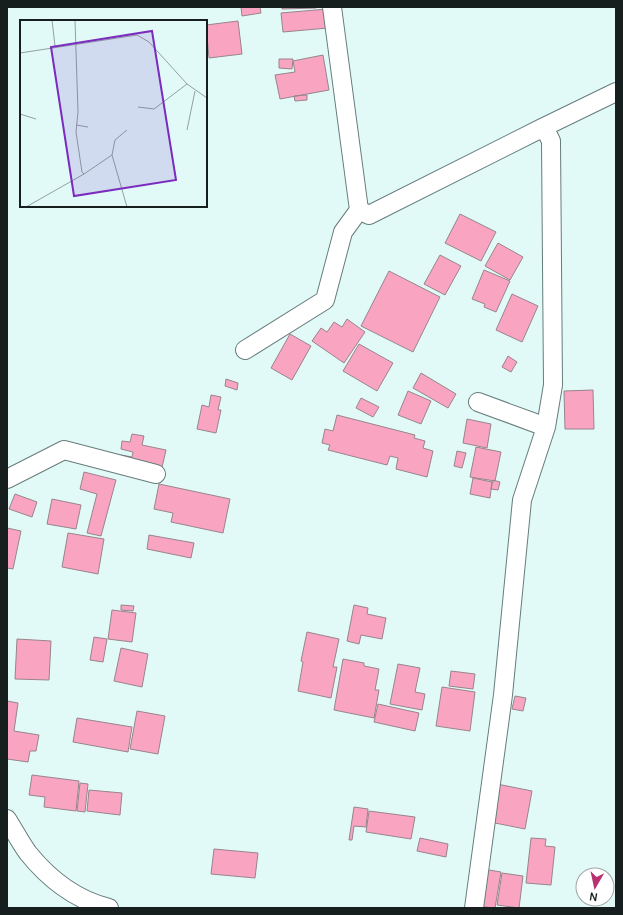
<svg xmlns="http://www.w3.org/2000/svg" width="623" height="915" viewBox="0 0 623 915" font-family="Manrope,sans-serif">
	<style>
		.building { fill: #f9a5c2; stroke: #98848a }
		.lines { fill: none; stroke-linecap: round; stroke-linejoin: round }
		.minor-casing { stroke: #667c7b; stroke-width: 20 }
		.minor { stroke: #fff; stroke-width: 18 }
		.inset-road { fill: none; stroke: #90a2a1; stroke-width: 1 }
		.view { fill: #7b2cbf; fill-opacity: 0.15; stroke: #7b2cbf; stroke-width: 2 }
		.inset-edge { fill: none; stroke: #161f1e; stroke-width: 2 }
	</style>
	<rect width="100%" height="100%" fill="#e1faf8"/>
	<path class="building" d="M241 7H260L261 13 242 16Z
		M282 7H316V8L282 9Z
		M327 9 328 28 283 32 281 13Z
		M238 21 242 54 209 58 206 25Z
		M323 55 329 90 280 99 275 75 295 72 293 61Z
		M279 59H293L292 69 279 68Z
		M307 95V100L295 101 294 96Z
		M460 214 496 232 481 261 445 243Z
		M498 243 523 257 510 280 485 266Z
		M440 255 461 266 445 295 424 284Z
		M484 270 510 281 496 312 484 307 485 304 472 299Z
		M389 271 440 297 413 352 361 326Z
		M512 294 538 306 522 342 496 330Z
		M347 319 365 332 344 363 312 341 321 328 327 332 334 322 342 327Z
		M290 334 311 346 292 380 271 368Z
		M359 344 393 363 377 391 343 371Z
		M508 356 517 362 511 372 502 367Z
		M421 373 456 394 448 408 413 388Z
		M226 379 238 383 237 390 225 386Z
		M593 390 594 429H565L564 391Z
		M408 391 431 401 421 424 398 415Z
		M211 395 221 397 218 410H221L216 433 197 429 202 405 209 407Z
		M361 398 379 407 373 417 356 408Z
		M337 415 415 435 414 438 425 441 423 448 433 451 427 477 396 469 398 458 390 456 387 465 328 450 330 445 322 443 325 429 333 431Z
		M467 419 491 424 487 448 463 443Z
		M132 434 144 436 142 445 166 450 160 476 118 467 121 455 132 457 133 452 121 449 122 441 130 442Z
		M476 447 501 452 495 481 470 477Z
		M457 451 466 453 462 468 454 466Z
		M84 472 116 480 101 536 87 533 97 494 80 489Z
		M473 478 492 482 490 498 470 494Z
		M493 480 500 482 498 490 491 489Z
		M159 484 230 499 223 533 171 522 173 513 154 509Z
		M15 494 37 502 32 517 9 509Z
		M52 499 81 505 76 529 47 524Z
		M7 528 21 531 13 569 7 568Z
		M68 533 104 539 98 574 62 567Z
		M149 535 194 543 191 558 147 549Z
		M121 605 134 606 133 611 121 610Z
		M354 605 368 608 367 614 386 618 382 639 361 635 359 644 347 641Z
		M112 610 136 613 132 642 108 639Z
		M307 632 339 639 333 667H337L331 698 298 691 303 662 301 661Z
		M94 637 107 639 103 662 90 660Z
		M17 639 51 641 49 680 15 679Z
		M121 648 148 654 142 687 114 681Z
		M343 659 364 663V666L379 669 375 690H379L374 718 334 710Z
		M398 664 420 668 415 692 425 694 422 710 390 704Z
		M451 671 475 674 473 689 449 686Z
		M442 687 475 692 470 731 436 726Z
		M515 696 526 698 523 711 512 709Z
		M7 701 18 703 14 731 39 735 36 751H30L28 762 7 759Z
		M378 704 419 713 415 731 374 722Z
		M137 711 165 716 158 754 130 749Z
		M77 718 132 727 128 752 73 742Z
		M32 775 79 781 76 811 44 807 45 797 29 795Z
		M80 783 88 784 85 812 77 811Z
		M497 784 532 791 525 829 490 822Z
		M89 790 122 793 120 815 87 811Z
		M354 807 368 809 366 827 354 826 352 840H349Z
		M369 811 415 817 411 839 366 832Z
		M420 838 448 844 446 857 417 851Z
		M531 838 546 839 545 846 555 847 551 885 526 883Z
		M214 849 258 853 255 878 211 874Z
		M483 869 501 872 495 908 476 906Z
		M502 873 523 876 519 908 497 905Z"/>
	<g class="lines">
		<defs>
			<path id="minor" d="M332 7 359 210 369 215 544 127 551 141 553 385 546 427 522 500 503 695 474 908
				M544 127 616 92
				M245 350 325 300 343 232 359 210
				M478 402 546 427
				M7 479 64 450 156 474
				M7 819C14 830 20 842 28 853 49 879 76 900 109 908"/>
		</defs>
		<use href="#minor" class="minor-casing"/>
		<use href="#minor" class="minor"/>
	</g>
	<g transform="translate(20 20)">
		<rect width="187" height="187" fill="#e1faf8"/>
		<path class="inset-road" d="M32 0 35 26M55 0 58 92 56 112 62 152 64 154 92 135 107 187M0 33 117 15 129 22 167 64 187 78M118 87 134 89 167 64M0 94 16 99M56 105 68 107M167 110 175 71M92 135 95 120 107 110M6 187 64 154"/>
		<path class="view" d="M132 11 156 160 54 176 31 27Z"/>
		<rect width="187" height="187" class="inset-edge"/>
	</g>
	<rect width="623" height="915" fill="none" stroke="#161f1e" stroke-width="16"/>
	<g transform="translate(595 887) rotate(189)"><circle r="19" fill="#ffffff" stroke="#a2a5a5"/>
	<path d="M0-3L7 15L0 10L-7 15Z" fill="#b9306f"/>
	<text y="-6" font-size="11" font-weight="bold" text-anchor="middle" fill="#161f1e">N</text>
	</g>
</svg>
